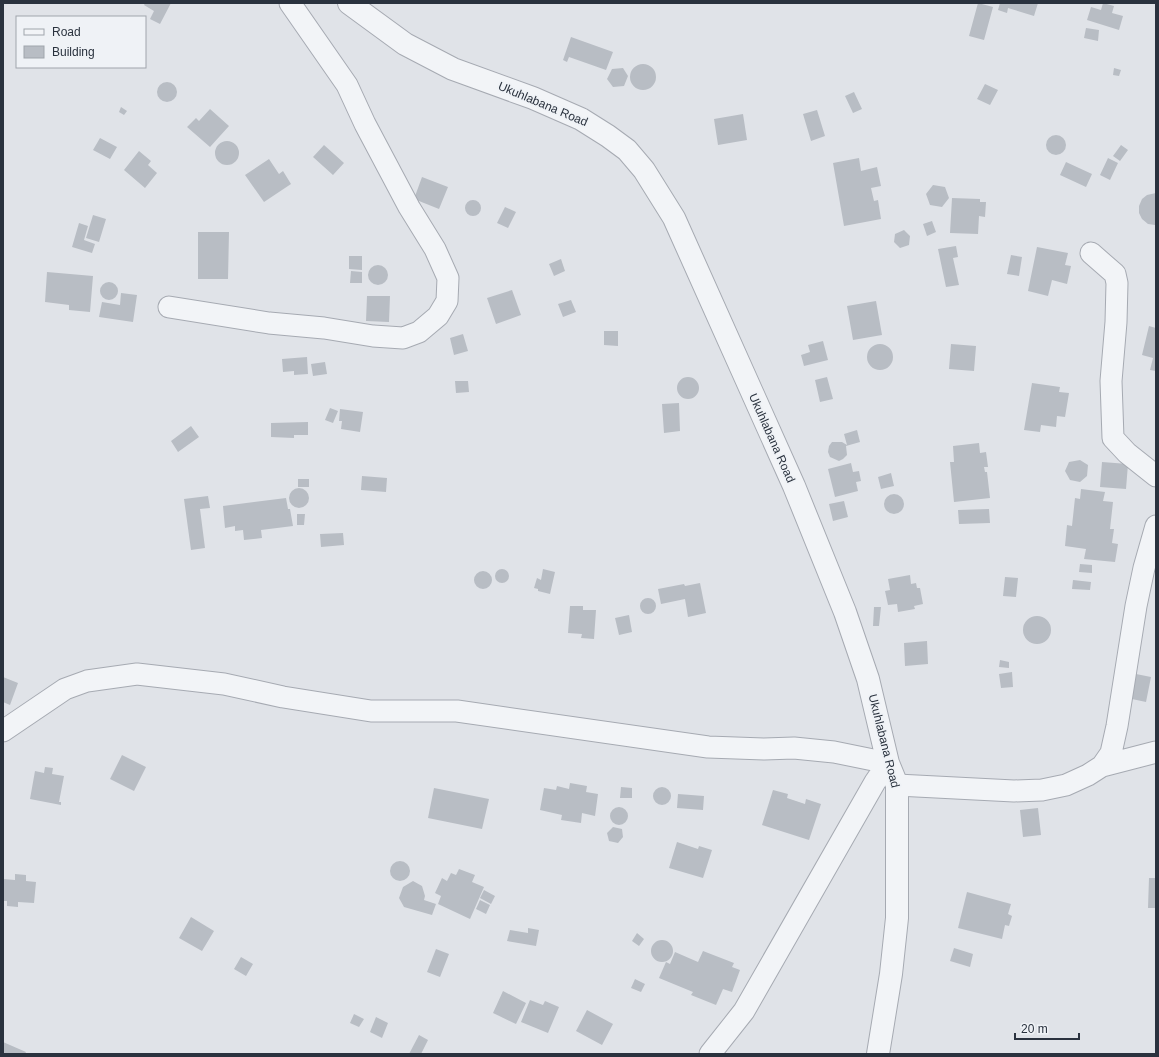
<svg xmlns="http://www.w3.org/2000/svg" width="1159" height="1057" viewBox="0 0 1159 1057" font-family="Arial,sans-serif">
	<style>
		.building { fill: #b8bdc4 }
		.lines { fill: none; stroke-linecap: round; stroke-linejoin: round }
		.minor-casing { stroke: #a6aab2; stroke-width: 23 }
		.tertiary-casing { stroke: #a6aab2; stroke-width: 24 }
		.minor { stroke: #f2f4f7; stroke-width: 21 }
		.tertiary { stroke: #f2f4f7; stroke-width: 22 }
		.labels { text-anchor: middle; stroke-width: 3.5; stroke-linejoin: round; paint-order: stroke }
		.street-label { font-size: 12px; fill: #2a323e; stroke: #eff2f6 }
	</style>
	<rect width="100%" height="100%" fill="#e0e3e8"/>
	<path class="building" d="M145 3H171L160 24 150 19 154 11 144 5Z
		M978 3 993 7 984 40 969 36Z
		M1000 3H1038L1034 16 1008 8 1007 13 998 10Z
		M1103 3 1114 6 1112 13 1123 16 1119 30 1087 20 1091 7 1101 10Z
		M1086 28 1099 30 1098 41 1084 38Z
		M571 37 613 52 606 70 569 57 567 62 563 60Z
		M630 77a13 13 0 1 1 26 0a13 13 0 1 1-26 0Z
		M623 68 628 76 624 86 613 87 607 79 612 69Z
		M1114 68 1121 70 1119 76 1113 75Z
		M157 92a10 10 0 1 1 20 0a10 10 0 1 1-20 0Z
		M985 84 998 90 990 105 977 99Z
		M854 92 862 109 853 113 845 96Z
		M121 107 127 111 124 115 119 112Z
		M210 109 229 126 210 147 187 127 196 118 199 121Z
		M817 110 825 136 811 141 803 114Z
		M743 114 747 140 718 145 714 119Z
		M1046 145a10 10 0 1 1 20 0a10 10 0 1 1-20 0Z
		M100 138 117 147 110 159 93 150Z
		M215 153a12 12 0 1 1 24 0a12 12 0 1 1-24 0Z
		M324 145 344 163 333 175 313 157Z
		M1121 145 1128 150 1120 161 1113 156Z
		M139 151 151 161 148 165 157 173 145 188 124 170Z
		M859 158 861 171 877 167 881 186 871 188 874 201 878 200 881 219 844 226 833 163Z
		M1108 158 1118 163 1110 180 1100 175Z
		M269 159 279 174 283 171 291 184 264 202 245 175Z
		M1066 162 1092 174 1086 187 1060 175Z
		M422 177 448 187 439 209 414 199Z
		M933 185 945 187 949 198 942 207 930 205 926 194Z
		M1156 193V225H1155L1148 224 1142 219 1139 213V206L1142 199 1147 195Z
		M952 198 980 199V202H986L985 217 979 216 978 234 950 233Z
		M465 208a8 8 0 1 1 16 0a8 8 0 1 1-16 0Z
		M505 207 516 212 508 228 497 223Z
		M93 215 106 219 99 242 86 238Z
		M932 221 936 232 927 236 923 224Z
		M79 223 88 226 84 240 95 244 92 253 72 247Z
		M904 230 910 236 909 245 900 248 894 242 895 234Z
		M198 232H229L228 279H198Z
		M956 246 958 257 953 258 959 285 946 287 938 249Z
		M1037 247 1068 253 1065 265 1071 266 1067 284 1052 280 1048 296 1028 291Z
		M1011 255 1022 257 1019 276 1007 274Z
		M349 256H362V270L349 269Z
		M561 259 565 271 554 276 549 264Z
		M368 275a10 10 0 1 1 20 0a10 10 0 1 1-20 0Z
		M351 271 362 272V283H350Z
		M47 272 93 276 90 312 69 310V305L45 302Z
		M100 291a9 9 0 1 1 18 0a9 9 0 1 1-18 0Z
		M512 290 521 315 496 324 487 298Z
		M121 293 137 295 133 322 99 317 102 302 120 305Z
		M367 296H390L389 322 366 321Z
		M571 300 576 312 563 317 558 304Z
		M876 301 882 335 853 340 847 306Z
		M1149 326 1156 328V371L1150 370 1153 358 1142 355Z
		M604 331H618V346L604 345Z
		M463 334 468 351 454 355 450 338Z
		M823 341 828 360 804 366 801 355 810 352 808 345Z
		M867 357a13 13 0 1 1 26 0a13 13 0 1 1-26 0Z
		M951 344 976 346 974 371 949 369Z
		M307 357 308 374 294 375V371L283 372 282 359Z
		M325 362 327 374 313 376 311 364Z
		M827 377 833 399 820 402 815 380Z
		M677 388a11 11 0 1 1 22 0a11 11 0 1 1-22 0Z
		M455 381H468L469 392 456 393Z
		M1032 383 1060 387 1059 392 1069 393 1065 417 1057 416 1056 427 1041 425 1040 432 1024 430Z
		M679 403 680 431 664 433 662 404Z
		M330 408 338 411 333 423 325 420Z
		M340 409 363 412 360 432 341 429 342 421H339Z
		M308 422V435H294V438L271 437V423Z
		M191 426 199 437 178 452 171 441Z
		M857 430 860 442 846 446 847 455 843 459 839 461 830 457 828 452 829 446 832 442H842L847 445 844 434Z
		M979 443 980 453 986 452 988 467H984L985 472H987L990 498 954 502 950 462H954L953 446Z
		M1080 460 1088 465 1087 476 1080 482 1070 480 1065 471 1069 462Z
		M1102 462 1128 464 1126 489 1100 487Z
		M851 463 853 472 859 471 861 481 856 482 858 491 835 497 828 469Z
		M891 473 894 486 881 489 878 477Z
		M362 476 387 478 386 492 361 490Z
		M298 479H309V487H298Z
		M289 498a10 10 0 1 1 20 0a10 10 0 1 1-20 0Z
		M1081 489 1105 492 1103 501 1113 502 1110 529H1114L1112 543 1118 544 1115 562 1084 559 1086 549 1065 546 1067 525 1072 526 1075 498 1080 499Z
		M884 504a10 10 0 1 1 20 0a10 10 0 1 1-20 0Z
		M208 496 210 508 200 509 205 548 191 550 184 499Z
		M286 498 288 509H290L293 526 261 530 262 538 244 540 243 530 235 531V526L225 528 223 506Z
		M844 501 848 517 833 521 829 504Z
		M989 509 990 523 959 524 958 510Z
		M297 514H305L304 525H297Z
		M343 533 344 545 321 547 320 534Z
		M1080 564 1092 565V573L1079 572Z
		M543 569 555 572 550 594 538 591V589L534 588 537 578 541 580Z
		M495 576a7 7 0 1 1 14 0a7 7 0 1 1-14 0Z
		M474 580a9 9 0 1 1 18 0a9 9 0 1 1-18 0Z
		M910 575 911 584 916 583 917 588H920L923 604 914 606 915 609 898 612 897 604 888 605 885 591 890 590 888 579Z
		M1005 577 1018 578 1016 597 1003 596Z
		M1073 580 1091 582 1090 590 1072 589Z
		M700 583 706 613 688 617 685 599 661 604 658 589 684 584 685 586Z
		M640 606a8 8 0 1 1 16 0a8 8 0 1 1-16 0Z
		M570 606H583V610H596L594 639 581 638 582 634 568 633Z
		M874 607H881L879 626H873Z
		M629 615 632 632 619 635 615 618Z
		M1023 630a14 14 0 1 1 28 0a14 14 0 1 1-28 0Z
		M927 641 928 664 905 666 904 643Z
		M1000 660 1009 662V668L999 667Z
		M1012 672 1013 687 1001 688 999 674Z
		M1136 674 1151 677 1146 702 1132 699Z
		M3 677 18 683 10 705 3 702Z
		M122 755 146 767 134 791 110 779Z
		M45 767 53 768 52 774 64 776 59 802H61V805L30 799 35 771 44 773Z
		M570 783 587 786 586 792 598 794 595 816 582 813 581 823 561 820 562 815 540 810 544 788 556 790 557 786 569 789Z
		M653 796a9 9 0 1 1 18 0a9 9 0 1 1-18 0Z
		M621 787 632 788V798H620Z
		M434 788 489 799 482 829 428 818Z
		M773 790 788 794 787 798 805 804 806 799 821 804 809 840 762 825Z
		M678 794 704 796 703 810 677 808Z
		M610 816a9 9 0 1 1 18 0a9 9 0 1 1-18 0Z
		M1038 808 1041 835 1023 837 1020 810Z
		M613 827 622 829 623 837 618 843 609 841 607 833Z
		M677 842 698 849 699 846 712 850 703 878 669 868Z
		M390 871a10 10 0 1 1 20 0a10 10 0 1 1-20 0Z
		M459 869 475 875 472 882 484 887 470 919 438 904 441 896 435 893 442 878 447 881 451 873 456 875Z
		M15 874 26 875V881L36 882 34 903 18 902V907L7 906V901H3V879L15 880Z
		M1149 878H1156V908H1148Z
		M413 881 422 886 425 896 424 900 436 904 432 915 404 907 399 898 403 887Z
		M484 890 495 896 491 904 480 898Z
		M967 892 1011 904 1008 914 1012 916 1009 926 1005 925 1002 939 958 928Z
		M480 900 490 905 486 914 476 909Z
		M191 917 214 931 202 951 179 938Z
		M528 928 539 930 536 946 507 941 510 930 528 933Z
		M637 933 644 939 639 946 632 941Z
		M651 951a11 11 0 1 1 22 0a11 11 0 1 1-22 0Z
		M954 948 973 954 970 967 950 961Z
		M436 949 449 954 440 977 427 972Z
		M703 951 734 963 732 967 740 970 732 992 723 989 716 1005 691 995 693 992 659 978 666 962 670 964 675 952 698 962Z
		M241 957 253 964 246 976 234 969Z
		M635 979 645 984 641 992 631 988Z
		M503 991 526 1003 516 1024 493 1013Z
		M530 1000 543 1005 545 1001 559 1007 548 1033 521 1022Z
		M587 1010 613 1024 602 1045 576 1031Z
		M354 1014 364 1019 359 1027 350 1023Z
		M376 1017 388 1023 382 1038 370 1032Z
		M419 1035 428 1040 421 1054H409Z
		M3 1042 26 1052 25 1054H3Z"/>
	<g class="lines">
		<defs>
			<path id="minor" d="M1091 253 1115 274 1117 283 1116 322 1111 381 1113 438 1127 453 1156 476
				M169 307 269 323 324 328 373 336 403 338 419 332 438 316 447 301 448 278 435 249 409 207 365 124 347 85 290 3
				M3 731 65 689 87 681 137 674 224 684 283 697 371 711H457L708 747 764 749 794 748 834 752 888 763 875 782 744 1011 710 1054
				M1102 766 1156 752
				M897 785 1014 791 1042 790 1066 785 1088 775 1102 766 1111 753 1117 726 1136 606 1144 568 1156 526"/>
			<path id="tertiary" d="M349 3 405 44 453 69 533 98 581 119 608 136 627 150 644 170 674 218 794 486 845 612 868 679 888 763 897 785V918L891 974 878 1054"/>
		</defs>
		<use href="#minor" class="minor-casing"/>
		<use href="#tertiary" class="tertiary-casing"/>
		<use href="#minor" class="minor"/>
		<use href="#tertiary" class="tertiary"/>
	</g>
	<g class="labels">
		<g class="street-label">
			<text transform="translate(543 104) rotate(23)" y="4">Ukuhlabana Road</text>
			<text transform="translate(772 438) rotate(66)" y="4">Ukuhlabana Road</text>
			<text transform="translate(884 741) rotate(76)" y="4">Ukuhlabana Road</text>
		</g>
	</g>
	<rect width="1159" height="1057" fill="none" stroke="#2a323e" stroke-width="8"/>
	<rect x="16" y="16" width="130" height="52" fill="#eff2f6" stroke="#a0a5ac"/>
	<rect x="24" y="29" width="20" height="6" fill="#f2f4f7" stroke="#a0a5ac"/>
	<text x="52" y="36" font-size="12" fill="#2a323e">Road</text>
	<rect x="24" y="46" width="20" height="12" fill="#b8bdc4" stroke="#a0a5ac"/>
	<text x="52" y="56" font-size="12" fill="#2a323e">Building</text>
	<path d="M1015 1033v6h64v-6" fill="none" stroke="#2a323e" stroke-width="2"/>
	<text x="1021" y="1033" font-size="12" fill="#2a323e" stroke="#eff2f6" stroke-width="3" paint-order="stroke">20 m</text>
</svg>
